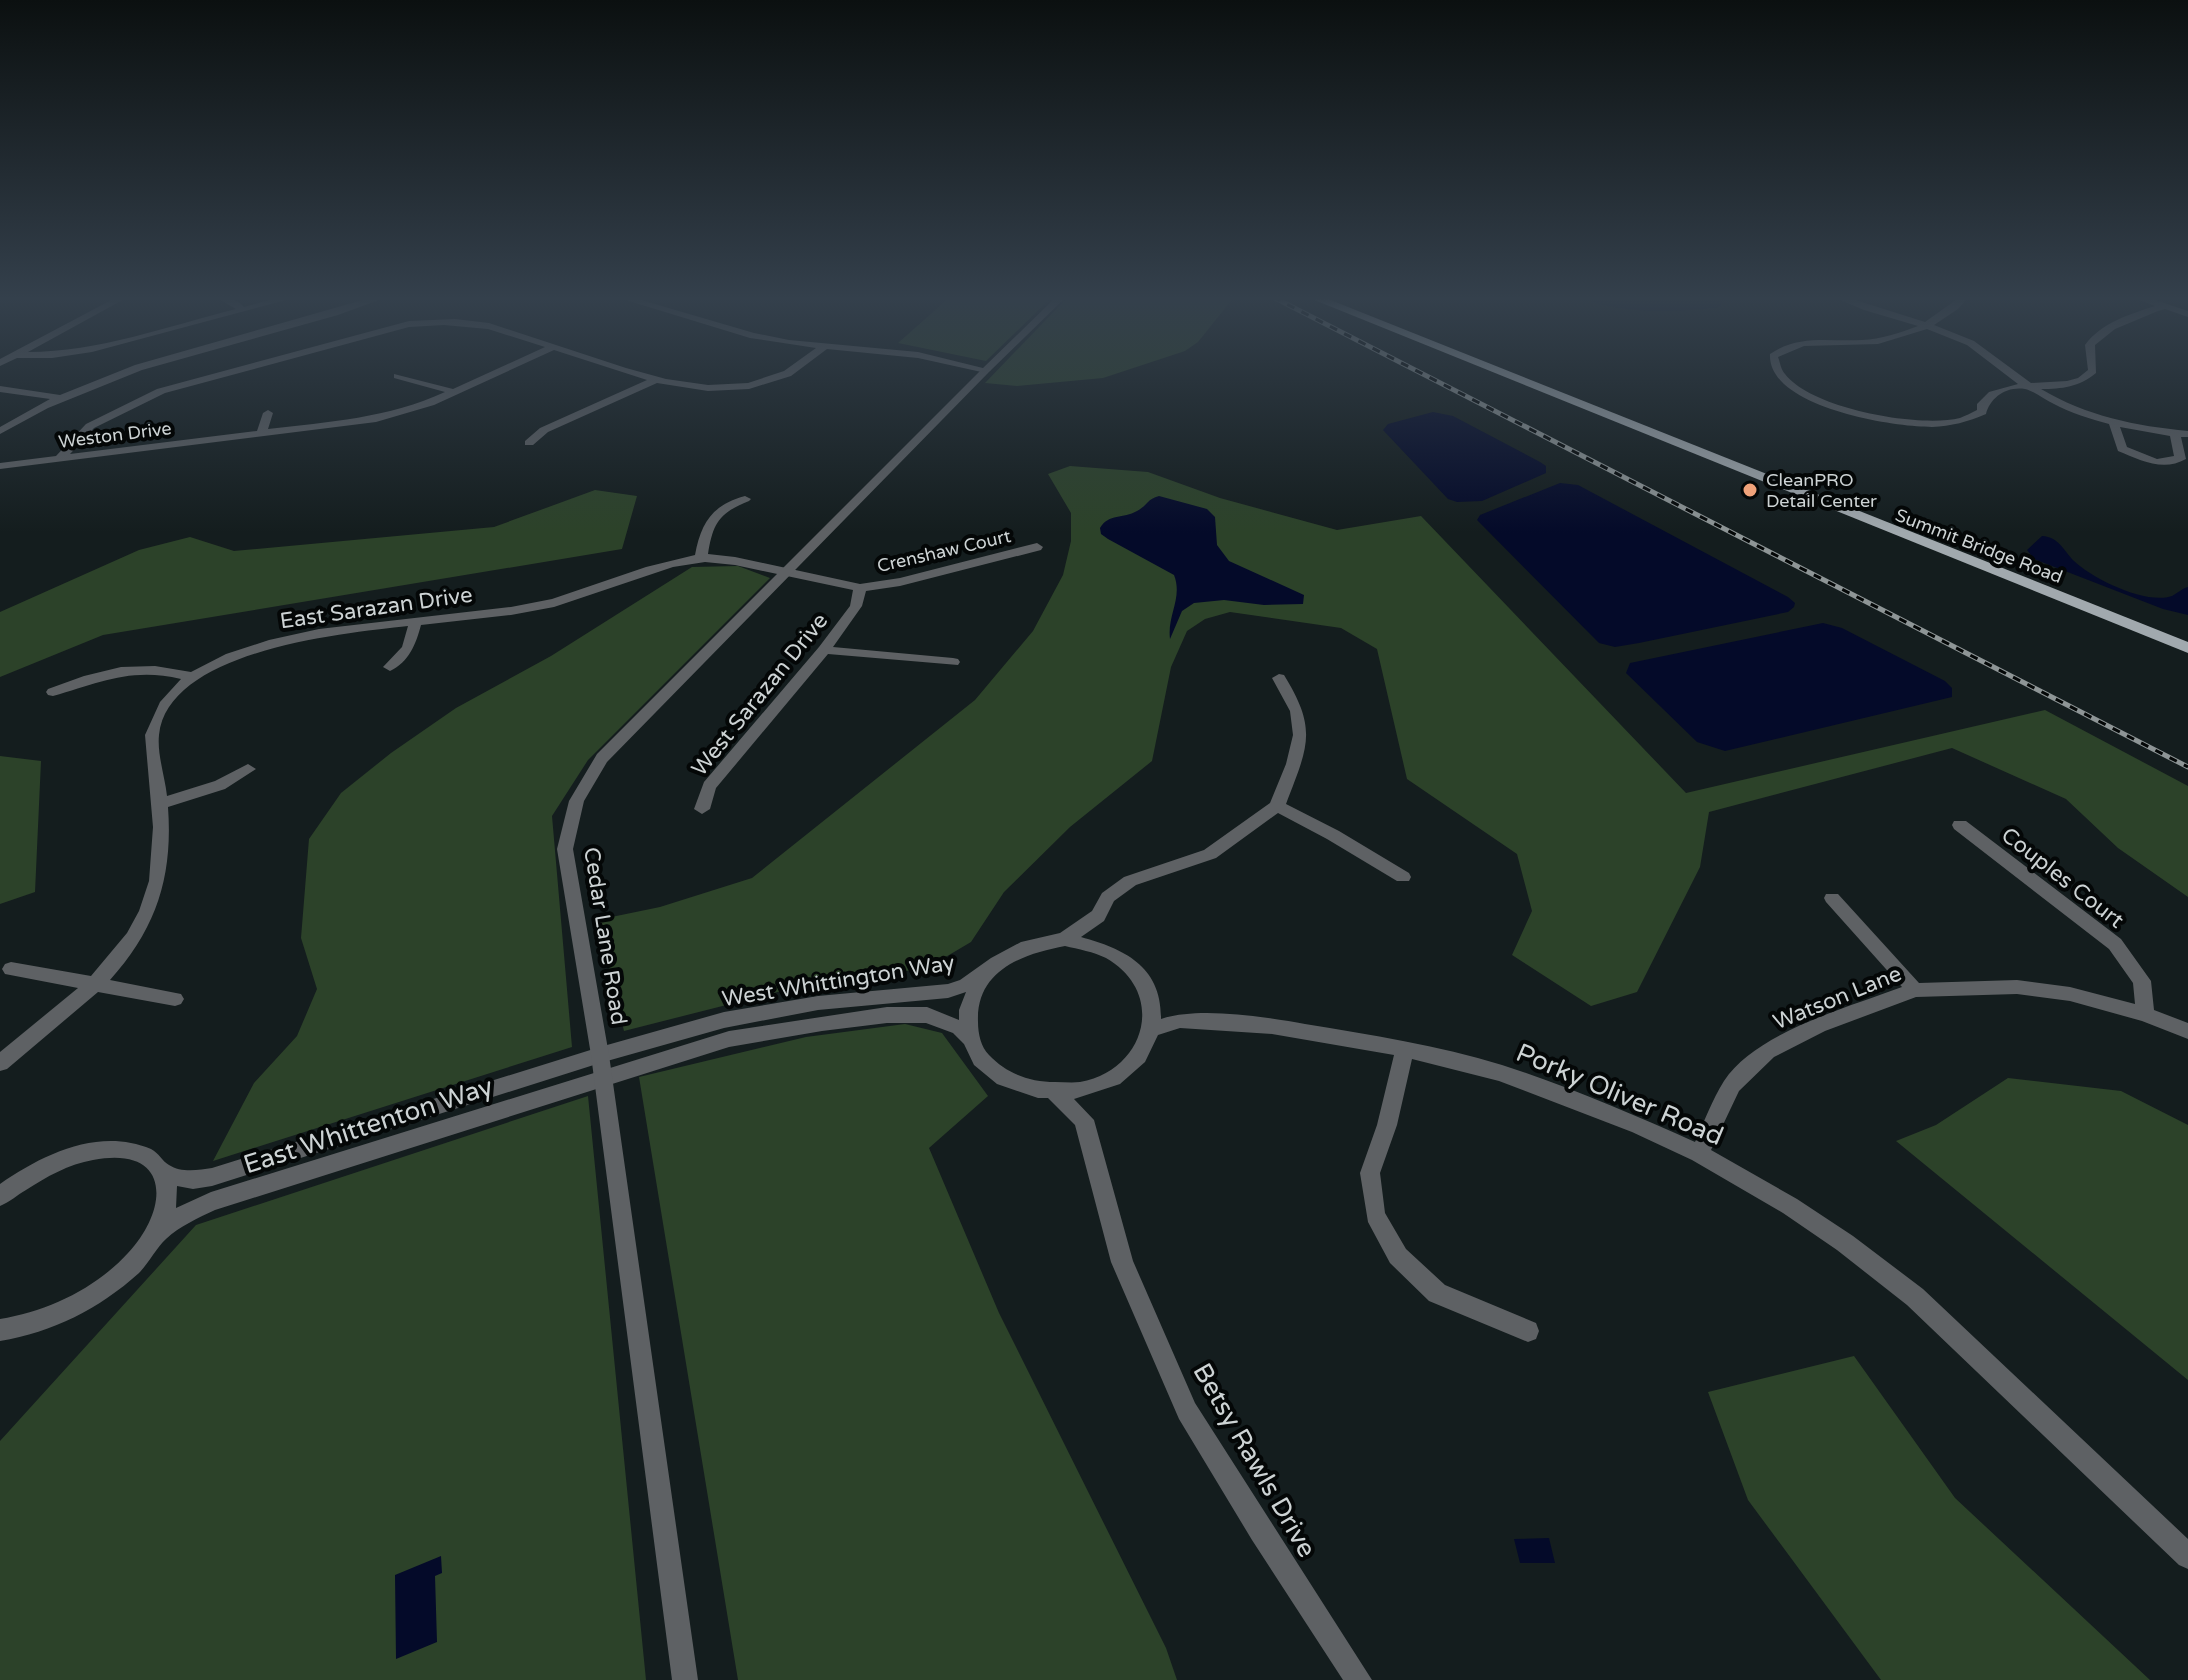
<svg xmlns="http://www.w3.org/2000/svg" width="2188" height="1680" viewBox="0 0 2188 1680" font-family="'Varela Round',sans-serif">
	<style>
		.green { fill: #2c4229 }
		.water { fill: #040a29 }
		.lines { fill: none; stroke-linecap: round; stroke-linejoin: round }
		.minor { fill: #5e6164; fill-rule: evenodd }
		.tertiary { fill: #5e6164; fill-rule: evenodd }
		.primary { fill: #a1a9ae; fill-rule: evenodd }
		.rail-casing { stroke: #8e9596; stroke-width: 5 }
		.rail { stroke: #040707; stroke-width: 3; stroke-dasharray: 8; stroke-linecap: butt }
		.poi-dot { fill: #f0a27a; stroke: #040707; stroke-width: 3 }
		.labels { text-anchor: middle; stroke-width: 8; stroke-linejoin: round; paint-order: stroke }
		.far-street-label { font-size: 18px; fill: #cdd3d4; stroke: #040707 }
		.far-poi-label { font-size: 18px; fill: #cdd3d4; stroke: #040707; text-anchor: start }
		.street-label { font-size: 22px; fill: #cdd3d4; stroke: #040707 }
		.near-street-label { font-size: 26px; fill: #cdd3d4; stroke: #040707 }
	</style>
	<rect width="100%" height="100%" fill="#141d1e"/>
	<path class="green" d="M950 297H1052L986 361 898 343Z
		M1068 297H1234L1198 342 1185 351 1103 378 1017 386 985 383Z
		M1070 466 1148 472 1220 498 1337 530 1421 516 1686 793 2045 710 2188 786V897L2118 848 2066 799 1952 748 1709 812 1700 867 1637 992 1591 1006 1512 955 1532 911 1517 854 1407 779 1377 649 1341 628 1230 612 1205 619 1187 631 1171 667 1152 761 1070 827 1004 892 971 942 927 968 797 987 624 1031 597 920 660 907 752 878 975 700 1033 631 1063 575 1071 541V513L1048 474Z
		M595 490 637 496 622 549 103 635 0 677V612L139 550 190 537 234 551 494 527Z
		M738 566 770 578 588 760 552 816 572 1047 213 1161 254 1083 297 1036 317 989 301 938 309 839 341 793 391 753 456 708 551 656 692 567Z
		M0 756 41 761 35 892 0 904Z
		M905 1024 942 1033 988 1096 929 1148 999 1313 1166 1648 1177 1680H738L639 1077 806 1037Z
		M2008 1078 2121 1091 2188 1125V1380L1896 1141 1936 1125Z
		M588 1096 646 1680H0V1441L196 1225Z
		M1854 1356 1955 1498 2150 1680H1881L1748 1500 1708 1392Z"/>
	<path class="water" d="M1582 297H1724L1720 307C1686 312 1613 315 1582 297Z
		M1433 412 1453 416 1540 462 1546 466V473L1482 501 1457 502 1448 499 1383 430 1388 424Z
		M1560 483 1578 485 1788 597 1795 603 1794 607 1788 612 1639 643 1615 647 1599 643 1477 520 1480 515Z
		M1159 496 1207 509 1215 517 1217 545 1229 561 1304 595 1303 604 1264 605 1224 600 1194 603 1182 611 1170 639C1167 615 1183 598 1174 575L1108 539 1101 534 1100 528C1109 513 1123 519 1137 511 1147 506 1147 499 1159 496Z
		M2042 536C2059 537 2063 550 2074 561 2093 579 2146 605 2172 596 2178 593 2181 589 2188 587V615L2163 609 2034 559 2027 550Z
		M1823 623 1842 628 1945 681 1952 688V697L1725 751 1697 742 1626 673 1630 663Z
		M1549 1538 1555 1563H1520L1514 1539Z
		M441 1556 442 1573 435 1576 437 1642 396 1659 395 1575Z"/>
	<g class="lines">
		<path class="minor" d="M117 297H128L28 352C98 352 168 326 236 309L215 297C226 297 236 298 244 307L281 297H297L92 352 52 358H17L0 366V359Z
			M373 297H387L338 315 142 370 48 408 0 434V427L50 399 0 392V386L60 395 135 365Z
			M616 297H631L754 333 789 340 918 352 991 370 986 373 918 358 827 349 791 376 749 389 708 391 657 383 548 432 533 445H525V441L540 428 647 380 554 350 434 405 376 422 0 469V463L56 456 86 424 157 389 409 321 455 319 489 323 626 368 666 379 708 385 748 383 784 371 816 348 750 338ZM444 325 488 329 545 347 453 389 394 374V378L445 392C389 418 328 422 268 429L273 413 268 410 263 413 257 431 70 454 94 428 165 393 409 327Z
			M1833 297H1846L1925 322 1960 297H1969L1958 309 1934 325 1974 341 2031 383 2067 381 2078 378 2088 370 2085 345C2101 323 2130 314 2155 306L2132 297H2146L2188 311V317L2165 309 2158 311 2115 329 2095 345 2096 373C2079 387 2062 389 2041 389 2086 416 2136 426 2188 431V437H2181L2186 459C2163 472 2140 460 2118 451L2109 424C2090 419 2071 413 2054 404 2045 400 2034 391 2025 389 2006 386 1990 398 1986 414 1968 422 1951 426 1932 427 1892 427 1767 407 1770 354 1799 334 1829 342 1862 340 1881 339 1900 333 1918 326L1864 310ZM1927 329 1967 345 2018 384 1989 392 1977 404V410C1971 413 1965 416 1960 418 1919 428 1812 409 1785 374 1781 370 1780 362 1778 357L1804 346 1878 344ZM2120 427 2170 436 2174 456 2157 459 2127 447Z
			M745 496 751 499 749 501C719 513 713 523 708 554L735 557 860 584 900 578 1037 543 1043 547 1041 550 900 586 866 591 862 606 833 647 953 658 958 659 960 662 958 665 828 654 716 788 710 809 702 814 694 809 704 782 819 647 850 606 853 590 735 565 705 562 673 567 554 607 511 615 421 625C416 644 409 662 390 671L383 667 402 647 408 626C344 633 168 650 159 735 157 754 165 777 167 796L215 781 248 764 256 769 225 789 168 807C173 876 157 928 110 980L181 994 184 999 181 1004 175 1006 98 992 7 1069 0 1071V1052L78 988 5 974 2 969 5 964 11 962 91 976 127 933 139 911 149 881 153 827 145 735 160 702 181 679C131 667 99 683 53 696L48 695 46 692 48 689 84 676 121 667 155 666 191 672 226 654 269 640 319 629 511 607 552 599 646 567 695 555C701 523 712 505 745 496Z
			M1279 674 1284 675C1318 730 1308 746 1286 804L1339 831 1409 873 1411 877 1409 881H1397L1327 839 1278 813 1216 858 1136 885 1114 901 1104 921 1081 937C1124 949 1162 966 1161 1019 1199 1006 1265 1017 1305 1024 1371 1035 1438 1045 1502 1065 1567 1086 1632 1114 1695 1142 1704 1122 1712 1100 1724 1081 1756 1032 1849 1007 1902 987L1826 902 1824 898 1826 894H1838L1919 983 2017 980 2070 987 2135 1004 2133 983 2109 949 1954 829 1952 825 1954 821H1966L2121 939 2151 981 2154 1010 2188 1023V1039L2142 1021 2070 1001 2017 994 1916 997 1825 1031 1774 1057 1739 1091 1711 1150 1797 1199 1853 1236 1923 1289 2188 1539V1569L2179 1565 1907 1305 1837 1250 1783 1213 1692 1160 1632 1132 1499 1081 1412 1059 1397 1125 1380 1173 1385 1213 1406 1249 1445 1285 1536 1323 1539 1331 1536 1339 1528 1342 1429 1301 1390 1263 1368 1222 1360 1173 1377 1125 1394 1055 1272 1034 1180 1028 1158 1035 1145 1062 1120 1084 1074 1099 1094 1120 1133 1261 1195 1403 1372 1680H1343L1252 1540 1179 1419 1111 1262 1075 1125 1048 1098H1038L997 1084 974 1065 964 1044 953 1033 926 1023H887L822 1031 729 1047 215 1210C198 1218 180 1226 166 1239 156 1248 149 1263 139 1273 99 1309 53 1332 0 1341V1319C48 1311 95 1289 128 1253 170 1208 171 1145 93 1160 69 1164 46 1177 26 1190 17 1195 10 1202 0 1206V1184C43 1154 99 1127 151 1149 159 1153 162 1161 169 1165 181 1173 199 1170 212 1168L600 1047 724 1012 818 996 948 984 960 980 991 958 1021 942 1060 933 1092 911 1102 893 1124 877 1204 850 1270 803 1286 764 1293 735 1290 711 1272 678ZM1065 946C1078 949 1094 952 1106 958 1167 993 1146 1070 1080 1082 1072 1083 1063 1082 1055 1082 1030 1082 1007 1074 989 1055 981 1047 978 1034 978 1022 976 970 1023 954 1065 946ZM966 992 959 1010V1020L927 1007H887L729 1031 211 1192 176 1208 177 1186 193 1189 212 1186 600 1063 724 1028 818 1010 948 998Z"/>
		<path class="tertiary" d="M1056 297H1066L989 372 607 762 584 801 573 849 609 1055 698 1680H672L591 1055 557 849 569 801 597 754 983 368Z"/>
		<path class="primary" d="M1307 297H1323L2188 642V653Z"/>
		<defs>
			<path id="rail" d="M1273 297 2188 767"/>
		</defs>
		<use href="#rail" class="rail-casing"/>
		<use href="#rail" class="rail"/>
	</g>
	<linearGradient id="sky" x2="0" y2="1"><stop stop-color="#0b1010"/><stop offset="0.56" stop-color="#34404c"/><stop offset="1" stop-color="#34404c" stop-opacity="0"/></linearGradient>
	<rect width="2188" height="533" fill="url(#sky)"/>
	<circle class="poi-dot" cx="1750" cy="490" r="8"/>
	<g class="labels">
		<g class="far-street-label">
			<text transform="translate(115 435) rotate(-7)" y="6">Weston Drive</text>
			<text transform="translate(1979 546) rotate(21)" y="6">Summit Bridge Road</text>
			<text transform="translate(944 551) rotate(-13)" y="6">Crenshaw Court</text>
		</g>
		<g class="far-poi-label">
			<text x="1766" y="486">CleanPRO<tspan x="1766" dy="21">Detail Center</tspan></text>
		</g>
		<g class="street-label">
			<text transform="translate(376 607) rotate(-8)" y="8">East Sarazan Drive</text>
			<text transform="translate(759 694) rotate(-51)" y="8">West Sarazan Drive</text>
			<text transform="translate(2063 877) rotate(38)" y="8">Couples Court</text>
			<text transform="translate(606 936) rotate(81)" y="8">Cedar Lane Road</text>
			<text transform="translate(838 980) rotate(-9)" y="8">West Whittington Way</text>
			<text transform="translate(1837 997) rotate(-22)" y="8">Watson Lane</text>
		</g>
		<g class="near-street-label">
			<text transform="translate(1620 1094) rotate(23)" y="9">Porky Oliver Road</text>
			<text transform="translate(368 1125) rotate(-18)" y="9">East Whittenton Way</text>
			<text transform="translate(1255 1460) rotate(60)" y="9">Betsy Rawls Drive</text>
		</g>
	</g>
</svg>
